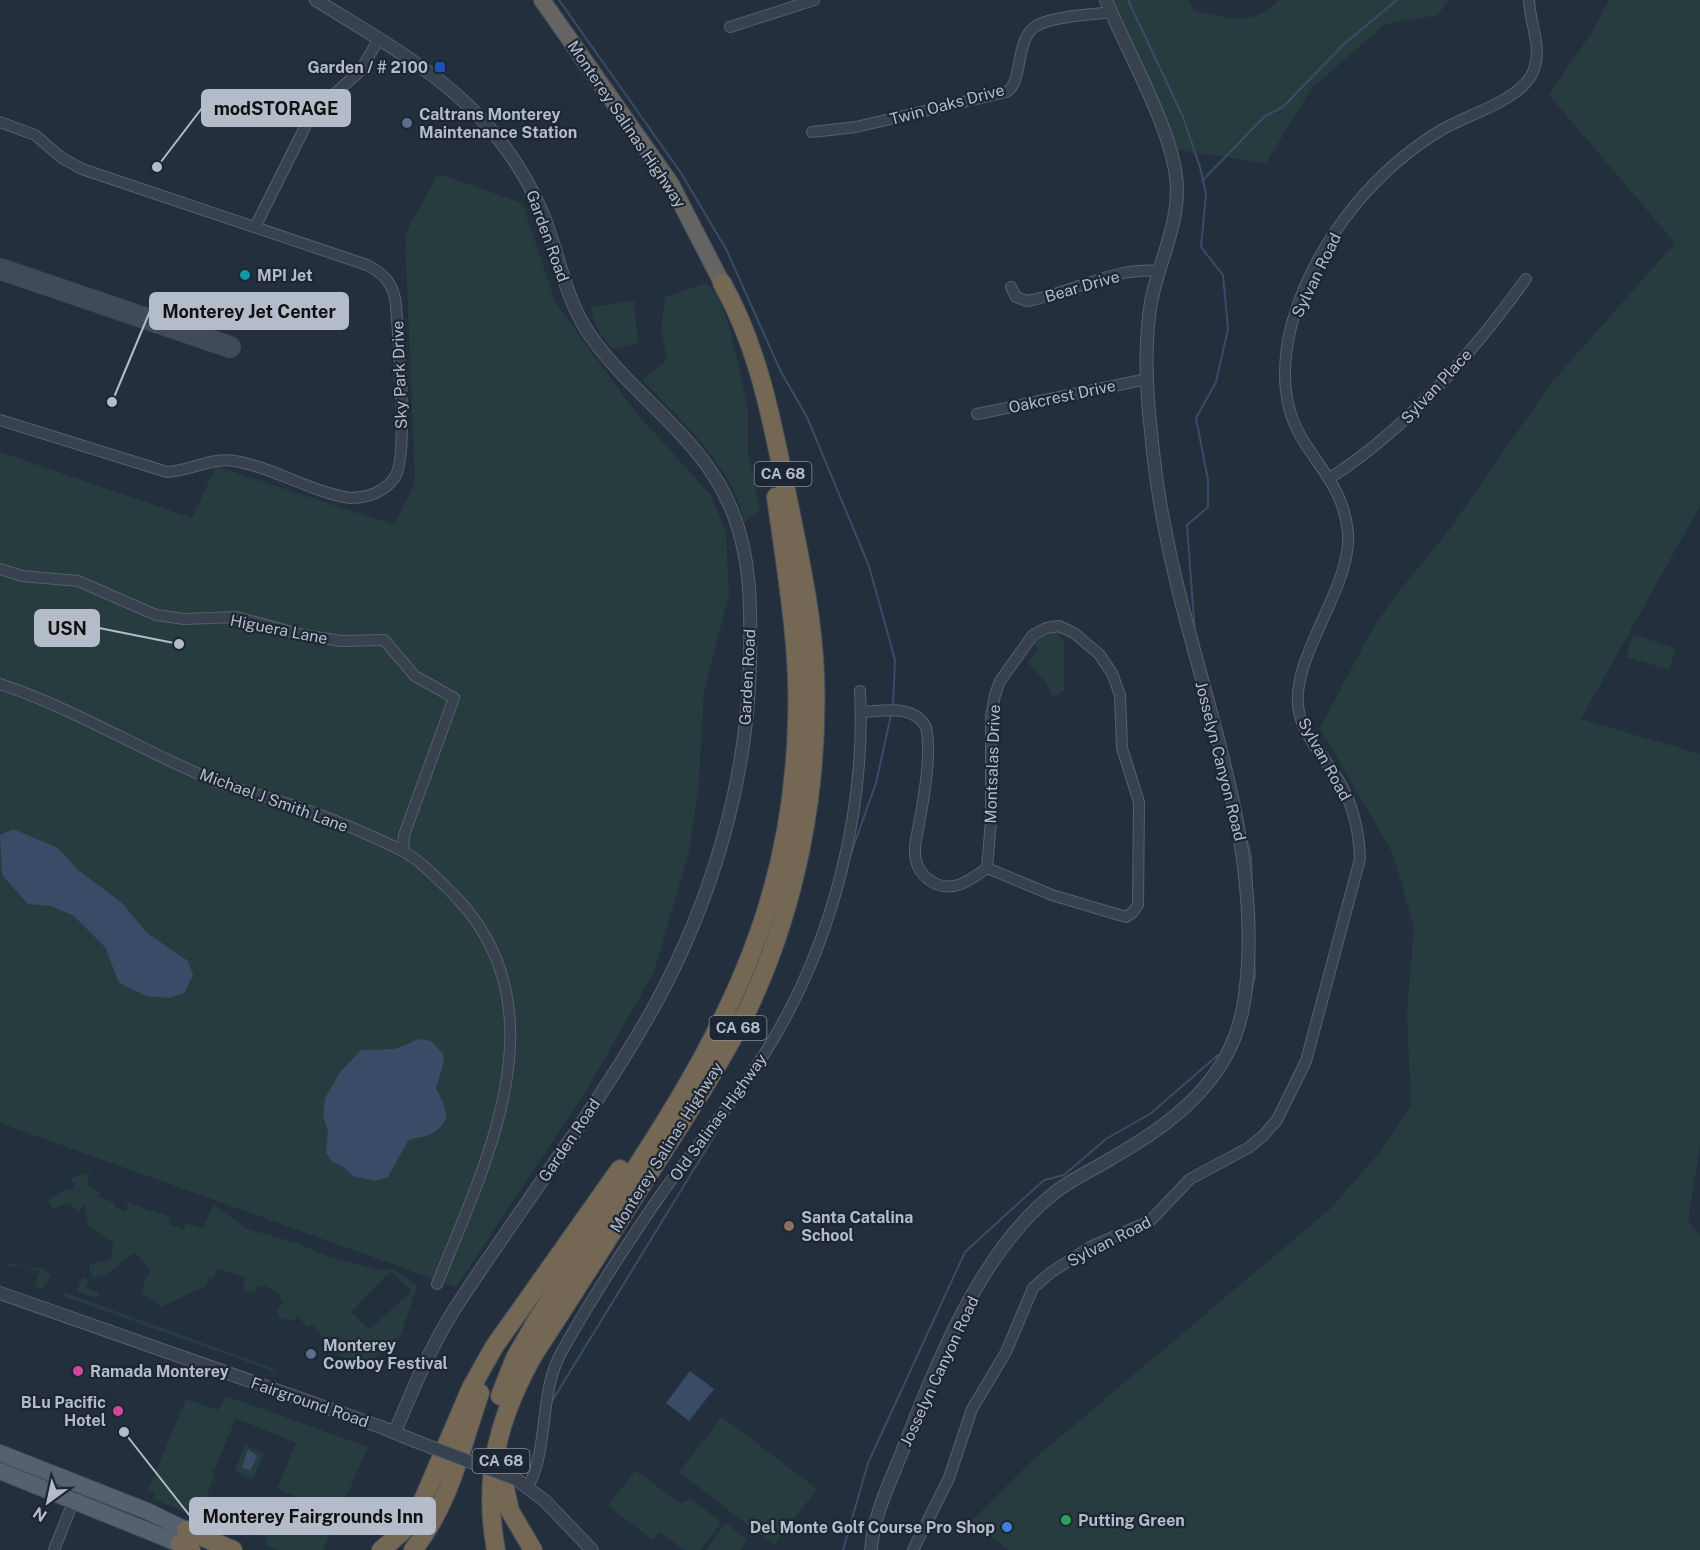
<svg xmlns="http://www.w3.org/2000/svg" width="1700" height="1550" viewBox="0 0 1700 1550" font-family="'Public Sans',sans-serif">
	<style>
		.green { fill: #263c3f; fill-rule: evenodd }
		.water { fill: #394c67 }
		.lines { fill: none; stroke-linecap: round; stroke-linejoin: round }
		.stream { stroke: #394c67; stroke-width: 2 }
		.taxiway { stroke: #3f4a5a; stroke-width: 22 }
		.minor-casing { stroke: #565f6c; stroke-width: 12 }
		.tertiary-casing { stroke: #565f6c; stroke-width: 14 }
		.primary-casing { stroke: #414a57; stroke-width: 18 }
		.trunk-casing { stroke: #434c59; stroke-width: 18 }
		.motorway-casing { stroke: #434c59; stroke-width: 20 }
		.minor { stroke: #38414e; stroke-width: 10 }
		.tertiary { stroke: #38414e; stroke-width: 12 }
		.primary { stroke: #56606e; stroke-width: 16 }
		.trunk { stroke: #656462; stroke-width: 16 }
		.motorway { stroke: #746855; stroke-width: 18 }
		.tertiary-bridge-casing { stroke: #565f6c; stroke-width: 14; stroke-linecap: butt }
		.tertiary-bridge { stroke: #38414e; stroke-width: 12 }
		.transit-dot { fill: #1a4fb4; stroke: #1d2633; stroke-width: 2 }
		.service-dot { fill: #5c6f8a; stroke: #1d2633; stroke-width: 2 }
		.culture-dot { fill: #0f9aa8; stroke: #1d2633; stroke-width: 2 }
		.education-dot { fill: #8d6e63; stroke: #1d2633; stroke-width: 2 }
		.hotel-dot { fill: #d1479c; stroke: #1d2633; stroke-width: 2 }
		.leisure-dot { fill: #2e9e5b; stroke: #1d2633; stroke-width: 2 }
		.shop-dot { fill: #3f7fe0; stroke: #1d2633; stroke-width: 2 }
		.labels { text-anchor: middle; stroke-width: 4.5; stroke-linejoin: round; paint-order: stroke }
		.shield { fill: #1d2633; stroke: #878f9c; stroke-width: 1.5 }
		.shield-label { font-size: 15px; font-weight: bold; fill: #b4bcc9 }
		.poi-label { font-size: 16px; font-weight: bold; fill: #b4bcc9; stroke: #1d2633; text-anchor: start }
		.street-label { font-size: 16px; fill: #b4bcc9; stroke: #1d2633 }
		.leader { fill: none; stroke: #b4bcc9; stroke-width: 2 }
		.callout-dot { fill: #b4bcc9; stroke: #1d2633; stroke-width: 2 }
		.callout { fill: #b4bcc9; stroke: #b4bcc9; stroke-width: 2 }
		.callout-label { font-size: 18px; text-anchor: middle; font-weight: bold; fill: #111 }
	</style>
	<rect width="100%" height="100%" fill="#242f3e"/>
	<path class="green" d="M1114 0H1189L1194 11C1229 17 1251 29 1279 0H1448L1438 15 1385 24 1311 89 1266 163 1176 150Z
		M1609 0H1700V506L1581 719 1700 754V1145L1688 1221 1700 1236V1550H1009L971 1522 1034 1459 1330 1209 1380 1152 1411 1106 1407 1011 1414 927 1393 854 1320 728 1373 628 1395 596 1449 530 1552 382 1675 243 1549 95 1594 29Z
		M438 174 522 203 555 302 636 413 711 495 726 532 729 595 704 692 699 781 689 852 654 972 585 1093 456 1287 0 1123V452L192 518 216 466 394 525 415 483 405 234Z
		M706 283 717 294 730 328 748 410V454L760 509 744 523C737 470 678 418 642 380L667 360 661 327 665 297Z
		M634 301 638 343 613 349C601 336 593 325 591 307Z
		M1059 632 1064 642V690L1054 698 1044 680 1028 663 1038 650 1034 643 1045 634Z
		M1633 635 1676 648 1669 670 1626 657Z
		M90 1173 87 1186 101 1192 99 1197 115 1203 114 1207 125 1211 128 1203 170 1217 168 1224 184 1229 186 1223 203 1229 213 1204 247 1229 297 1243 321 1254 377 1270 393 1269 417 1286 400 1337 368 1363 370 1366 366 1371 361 1367 358 1371 319 1335 321 1333 312 1325 308 1328 300 1319 299 1315 294 1321 279 1318 277 1310 283 1301 279 1298 280 1295 264 1285 262 1287 258 1286 254 1293 243 1289 246 1278 217 1268 213 1279 209 1278 206 1286 161 1307 142 1292 146 1276 151 1272 136 1253C120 1258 111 1280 92 1277L89 1269 90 1264 111 1259 113 1243 88 1225 85 1205 77 1212 70 1202 52 1210 48 1200 64 1190 75 1189 71 1178ZM391 1271 412 1291 369 1330 351 1312Z
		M9 1263 43 1269 51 1276 42 1289 35 1286 40 1271 19 1265 16 1267 9 1265 3 1274Z
		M82 1277 89 1280 86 1288 99 1293 96 1298 77 1291Z
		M63 1292 272 1368 278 1373 63 1296Z
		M226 1396 368 1447 323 1550H279L265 1544 267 1538 252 1532 249 1538 210 1522 212 1515 204 1513 199 1517 153 1499 155 1493 148 1490 186 1399 218 1410ZM236 1418 296 1443 277 1489 331 1509 329 1514 333 1516 328 1528 324 1527 322 1533 275 1515 271 1523 262 1519 266 1511 241 1501 237 1511 207 1496 215 1474 210 1472 215 1469Z
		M722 1417 817 1489 774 1545 679 1472Z
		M245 1445 264 1453 253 1479 235 1471Z
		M636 1470 680 1504 691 1499 719 1520 720 1524 700 1550H684L660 1532 653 1540 608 1506Z
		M726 1523 747 1540 740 1550H706Z"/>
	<path class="water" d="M13 829 58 848 78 870 122 903 147 933 188 961 193 975 185 992 170 998 146 996 119 983 105 947 74 916 51 906 28 904 2 875 0 835Z
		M419 1039 431 1041 443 1054 444 1062 436 1088C444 1105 456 1121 431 1134 423 1138 415 1137 408 1141L388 1177 374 1181 353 1176 345 1168 331 1161 326 1152 328 1131 323 1116 325 1098 340 1072 361 1050 395 1049Z
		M690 1371 714 1389 689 1421 666 1403Z
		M248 1449 257 1456 250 1471 242 1467Z"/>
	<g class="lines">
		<path class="stream" d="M559 0 681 173 726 249 781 372 807 417 869 566 895 660 893 706
			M1128 0 1183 117 1200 167 1206 194 1201 247 1223 275 1228 329 1216 382 1196 418 1208 480V507L1187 525 1195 634
			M1202 181 1265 116 1283 107 1344 44 1397 0
			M1244 829 1251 855 1252 888
			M849 859 876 783 891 715
			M1251 993 1255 976 1254 948
			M552 1401 726 1117
			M843 1550 868 1463 965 1252 1044 1180 1064 1175 1106 1139 1150 1114 1218 1055"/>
		<path class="taxiway" d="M0 269 230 347"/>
		<defs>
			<path id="minor" d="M730 27 814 0
				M0 122 35 135 62 158 82 169 367 265C385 274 394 285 396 305 398 336 409 455 395 477 385 492 367 498 350 498 311 492 275 468 235 461 211 457 191 471 167 472L0 420
				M812 132 856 127 1006 92C1024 83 1014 40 1036 26 1053 16 1091 15 1111 12
				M255 227 311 115 360 71 379 39
				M1011 287 1016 297 1027 301C1073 293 1111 267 1160 271
				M977 414 1147 379
				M1330 478C1408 428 1472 353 1526 279
				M0 569 22 576 78 581 156 615 184 619 236 617 303 635 341 641 384 640 415 676 454 698 404 835 403 851
				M1059 626 1074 633 1099 654 1112 673 1120 695 1122 748 1139 802 1138 905 1133 912 1126 917 1052 895 987 868 991 821V716L995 695 1000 681 1033 635 1046 628Z
				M0 684C75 709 142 751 215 781 243 792 274 798 303 809 336 820 370 835 401 850 420 860 439 880 454 895 565 1009 486 1161 437 1284
				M861 712C883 711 913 704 926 727 932 753 924 797 919 824 917 835 913 849 916 860 918 871 927 880 936 884 956 892 971 879 987 868
				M528 1487C550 1445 538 1394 562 1351 593 1296 628 1242 664 1190 700 1141 740 1095 771 1043 833 940 866 811 860 691
				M54 1550 75 1497
				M913 1550 949 1478 972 1409 1006 1352 1033 1288 1050 1273 1092 1246 1150 1221 1190 1179 1248 1148 1263 1136 1277 1120 1306 1061 1360 859C1359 828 1352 799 1334 773 1322 755 1303 734 1299 712 1288 659 1352 589 1348 533 1344 489 1320 470 1300 435 1278 396 1283 347 1297 307 1322 235 1377 168 1443 129 1469 114 1518 101 1532 74 1544 49 1530 26 1529 0"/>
			<path id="tertiary" d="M316 0C411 59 494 101 541 210 558 249 563 292 586 329 627 393 700 434 730 506 752 556 751 610 750 664 747 783 711 902 655 1005 596 1111 520 1208 454 1310 430 1348 412 1391 395 1432
				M0 1293 381 1427 415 1441
				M516 1479 545 1501 592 1550
				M871 1550C873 1516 890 1483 902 1452 936 1365 979 1253 1053 1194 1071 1179 1093 1170 1112 1158 1156 1133 1201 1102 1226 1056 1242 1027 1246 996 1248 964 1255 830 1205 705 1175 576 1164 529 1155 480 1151 431 1146 389 1144 345 1151 302 1159 260 1182 220 1176 176 1169 123 1127 52 1106 0"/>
			<path id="primary" d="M0 1453 147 1511 186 1530
				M0 1471 180 1544"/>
			<path id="trunk" d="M542 0 671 184 722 283"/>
			<path id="motorway" d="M500 1396 515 1358 534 1325C610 1202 702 1084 753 949 781 876 795 800 797 722 800 647 786 571 776 497
				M501 1470 510 1511 533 1550
				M186 1530 233 1550
				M180 1544 191 1550
				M381 1550 401 1533 420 1507 471 1388 494 1347 620 1169
				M413 1550C450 1504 461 1448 480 1393
				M496 1550C482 1477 499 1414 536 1351 573 1295 609 1237 645 1180 681 1124 719 1067 749 1007 797 904 819 788 815 675 813 619 801 564 790 509 774 432 761 352 722 283"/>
		</defs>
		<use href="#minor" class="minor-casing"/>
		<use href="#tertiary" class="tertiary-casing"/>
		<use href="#primary" class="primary-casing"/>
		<use href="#trunk" class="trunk-casing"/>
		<use href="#motorway" class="motorway-casing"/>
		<use href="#minor" class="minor"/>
		<use href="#tertiary" class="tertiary"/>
		<use href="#primary" class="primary"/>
		<use href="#trunk" class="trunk"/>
		<use href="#motorway" class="motorway"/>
		<defs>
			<path id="tertiary-bridge" d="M415 1441 516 1479"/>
		</defs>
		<use href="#tertiary-bridge" class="tertiary-bridge-casing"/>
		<use href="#tertiary-bridge" class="tertiary-bridge"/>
	</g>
	<rect class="transit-dot" x="434" y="61" width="12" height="12" rx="3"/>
	<g class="service-dot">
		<circle cx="407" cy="123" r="6"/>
		<circle cx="311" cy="1354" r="6"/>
	</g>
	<circle class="culture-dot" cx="245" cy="275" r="6"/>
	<circle class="education-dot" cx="789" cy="1226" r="6"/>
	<g class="hotel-dot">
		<circle cx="78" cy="1371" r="6"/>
		<circle cx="118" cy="1411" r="6"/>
	</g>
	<circle class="leisure-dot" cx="1066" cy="1520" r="6"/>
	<circle class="shop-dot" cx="1007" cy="1527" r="6"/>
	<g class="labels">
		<g class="shield">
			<rect x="754.5" y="462" width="57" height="24" rx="4.5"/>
			<rect x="709.5" y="1016" width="57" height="24" rx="4.5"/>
			<rect x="472.5" y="1449" width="57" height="24" rx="4.5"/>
		</g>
		<g class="shield-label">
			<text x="783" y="479">CA 68</text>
			<text x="738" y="1033">CA 68</text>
			<text x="501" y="1466">CA 68</text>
		</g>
		<g class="poi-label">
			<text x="428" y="73" text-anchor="end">Garden / # 2100</text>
			<text x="419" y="120">Caltrans Monterey<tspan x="419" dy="18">Maintenance Station</tspan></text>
			<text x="257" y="281">MPI Jet</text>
			<text x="801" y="1223">Santa Catalina<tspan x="801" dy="18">School</tspan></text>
			<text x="323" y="1351">Monterey<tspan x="323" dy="18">Cowboy Festival</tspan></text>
			<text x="90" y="1377">Ramada Monterey</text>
			<text x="106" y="1408" text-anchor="end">BLu Pacific<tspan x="106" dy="18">Hotel</tspan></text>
			<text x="1078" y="1526">Putting Green</text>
			<text x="995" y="1533" text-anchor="end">Del Monte Golf Course Pro Shop</text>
		</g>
		<g class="street-label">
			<text transform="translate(947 104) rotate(-15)" y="6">Twin Oaks Drive</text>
			<text transform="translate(627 124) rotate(56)" y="6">Monterey Salinas Highway</text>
			<text transform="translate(548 236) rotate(70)" y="6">Garden Road</text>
			<text transform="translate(1316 275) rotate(-64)" y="6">Sylvan Road</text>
			<text transform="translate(1082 286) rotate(-16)" y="6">Bear Drive</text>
			<text transform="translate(399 375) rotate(-92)" y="6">Sky Park Drive</text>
			<text transform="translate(1436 386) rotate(-47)" y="6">Sylvan Place</text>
			<text transform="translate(1062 396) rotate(-12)" y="6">Oakcrest Drive</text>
			<text transform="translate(279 629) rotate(11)" y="6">Higuera Lane</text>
			<text transform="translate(747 677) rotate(-87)" y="6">Garden Road</text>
			<text transform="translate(1325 759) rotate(61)" y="6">Sylvan Road</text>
			<text transform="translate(1221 761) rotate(76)" y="6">Josselyn Canyon Road</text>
			<text transform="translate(992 764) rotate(-88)" y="6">Montsalas Drive</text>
			<text transform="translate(274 800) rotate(20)" y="6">Michael J Smith Lane</text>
			<text transform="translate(718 1117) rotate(-54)" y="6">Old Salinas Highway</text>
			<text transform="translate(569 1140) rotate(-56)" y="6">Garden Road</text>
			<text transform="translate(666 1147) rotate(-58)" y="6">Monterey Salinas Highway</text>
			<text transform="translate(1109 1241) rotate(-27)" y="6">Sylvan Road</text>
			<text transform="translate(939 1371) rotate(-65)" y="6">Josselyn Canyon Road</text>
			<text transform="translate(310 1402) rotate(19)" y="6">Fairground Road</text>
		</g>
	</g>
	<path class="leader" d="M157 167L202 108M112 402L150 311M179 644L99 628M124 1432L190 1516"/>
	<g class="callout-dot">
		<circle cx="157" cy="167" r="6"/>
		<circle cx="112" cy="402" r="6"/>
		<circle cx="179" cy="644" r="6"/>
		<circle cx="124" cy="1432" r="6"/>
	</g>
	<g class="callout">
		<rect x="202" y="90" width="148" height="36" rx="6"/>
		<rect x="150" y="293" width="198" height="36" rx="6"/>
		<rect x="35" y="610" width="64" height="36" rx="6"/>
		<rect x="190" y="1498" width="245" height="36" rx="6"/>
	</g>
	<g class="callout-label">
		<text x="276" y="115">modSTORAGE</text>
		<text x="249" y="318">Monterey Jet Center</text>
		<text x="67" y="635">USN</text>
		<text x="313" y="1523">Monterey Fairgrounds Inn</text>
	</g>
	<g transform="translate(48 1502) rotate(213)" stroke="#1d2633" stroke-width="4.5" paint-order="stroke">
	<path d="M0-4.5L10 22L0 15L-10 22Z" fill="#b4bcc9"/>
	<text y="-9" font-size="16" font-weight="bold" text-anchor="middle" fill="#b4bcc9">N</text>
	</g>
</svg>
